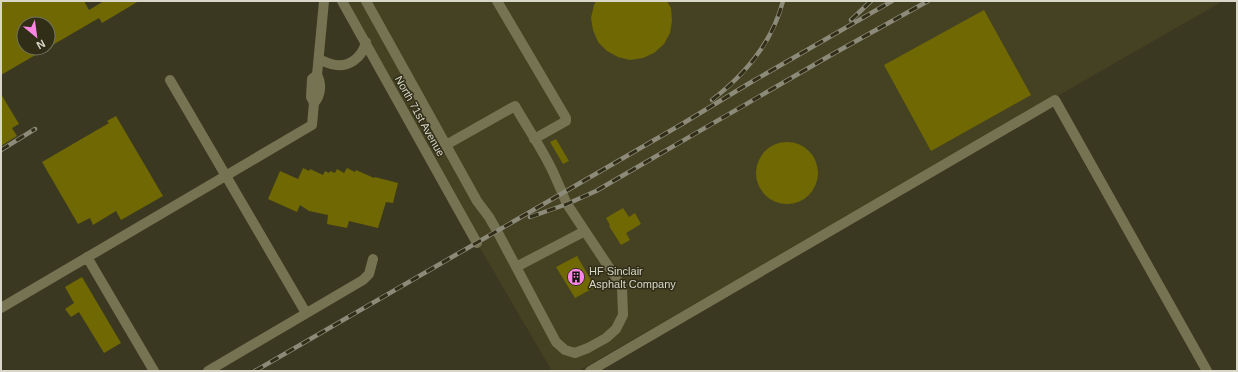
<svg xmlns="http://www.w3.org/2000/svg" width="1238" height="372" viewBox="0 0 1238 372" font-family="Helvetica,sans-serif">
	<style>
		.built { fill: #454223 }
		.building { fill: #706802; fill-rule: evenodd }
		.lines { fill: none; stroke-linecap: round; stroke-linejoin: round }
		.minor { stroke: #767353; stroke-width: 10 }
		.rail-casing { stroke: #8c8a78; stroke-width: 4.5 }
		.rail { stroke: #302e17; stroke-width: 3; stroke-dasharray: 9; stroke-linecap: butt }
		.labels { text-anchor: middle; stroke-width: 3; stroke-linejoin: round; paint-order: stroke }
		.street-label { font-size: 11px; fill: #d8d7c9; stroke: #302e17 }
		.poi-label { font-size: 11px; fill: #d8d7c9; stroke: #302e17; text-anchor: start }
	</style>
	<rect width="100%" height="100%" fill="#3a3821"/>
	<path class="built" d="M342 1H1223L578 371H552L477 243Z"/>
	<path class="building" d="M1 1H84L89 10 104 1H139L102 23 99 18 1 75ZM24 24H48V48H24Z
		M596 1H667L671 8 672 21 670 33 664 44 654 53 643 58 630 60 618 57 607 51 598 42 593 30 591 18 594 5Z
		M984 10 1031 95 931 151 884 65Z
		M1 94 19 124 12 128 17 136 1 146Z
		M116 116 163 196 121 220 116 211 93 225 90 218 78 224 42 162 109 123 107 121Z
		M556 139 569 161 563 164 550 142Z
		M756 173a31 31 0 1 1 62 0a31 31 0 1 1-62 0Z
		M303 168 309 171 310 169 323 175 325 171 329 173 330 171 335 173 337 169 344 173 347 168 355 172 356 170 374 178 375 177 398 183 393 203 386 202 378 228 349 221 347 228 327 224 328 215 309 211 300 205 297 212 268 199 280 171 298 179Z
		M623 208 629 217 635 213 641 224 626 233 630 240 621 245 609 226 610 225 606 218Z
		M577 256 595 287 575 298 556 267Z
		M82 277 121 343 104 353 79 312 71 317 65 309 74 303 65 287Z"/>
	<g class="lines">
		<path class="minor" d="M342 1 477 243
			M366 1 477 201 489 217 497 231 556 342 565 350 575 353 588 348 606 338 616 329 623 315 622 287 567 204C563 196 561 189 557 181 547 155 529 131 515 106L446 145
			M497 1 566 118V121L534 139
			M319 59C323 61 327 63 331 64 348 69 362 58 366 42
			M170 80 306 313
			M314 103C321 95 322 84 317 75L324 1
			M87 257 154 371
			M516 267 585 231
			M1 308 312 125 314 103 311 97 312 79 317 75
			M208 371 363 280 369 274 373 259
			M590 371 1055 100 1207 371"/>
		<defs>
			<path id="rail" d="M851 20 871 1
				M712 100C746 74 772 43 783 1
				M1 150 35 129
				M530 217 567 204 596 191 831 55 928 1
				M255 371 682 124 748 84 892 1"/>
		</defs>
		<use href="#rail" class="rail-casing"/>
		<use href="#rail" class="rail"/>
	</g>
	<defs>
		<symbol id="building-disc" viewBox="-11 -11 22 22"><circle r="9.5" fill="#fc86e3" stroke="#302e17"/><path d="M-4-6H4V6H1V3H-1V6H-4ZM-2.5-4.3h1.7v1.8h-1.7ZM.8-4.3h1.7v1.8H.8ZM-2.5-1h1.7V.8h-1.7ZM.8-1h1.7V.8H.8Z" fill="#111"/></symbol>
	</defs>
	<g fill-rule="evenodd">
		<use href="#building-disc" x="566" y="267" width="20" height="20"/>
	</g>
	<g class="labels">
		<g class="street-label">
			<text transform="translate(420 116) rotate(61)" y="4">North 71st Avenue</text>
		</g>
		<g class="poi-label">
			<text x="589" y="275">HF Sinclair<tspan x="589" dy="13">Asphalt Company</tspan></text>
		</g>
	</g>
	<rect width="1238" height="372" fill="none" stroke="#d8d7c9" stroke-width="4"/>
	<g transform="translate(36 36) rotate(151)"><circle r="19" fill="#302e17" stroke="#73725e"/>
	<path d="M0-3L7 15L0 10L-7 15Z" fill="#fc86e3"/>
	<text y="-6" font-size="11" font-weight="bold" text-anchor="middle" fill="#d8d7c9">N</text>
	</g>
</svg>
